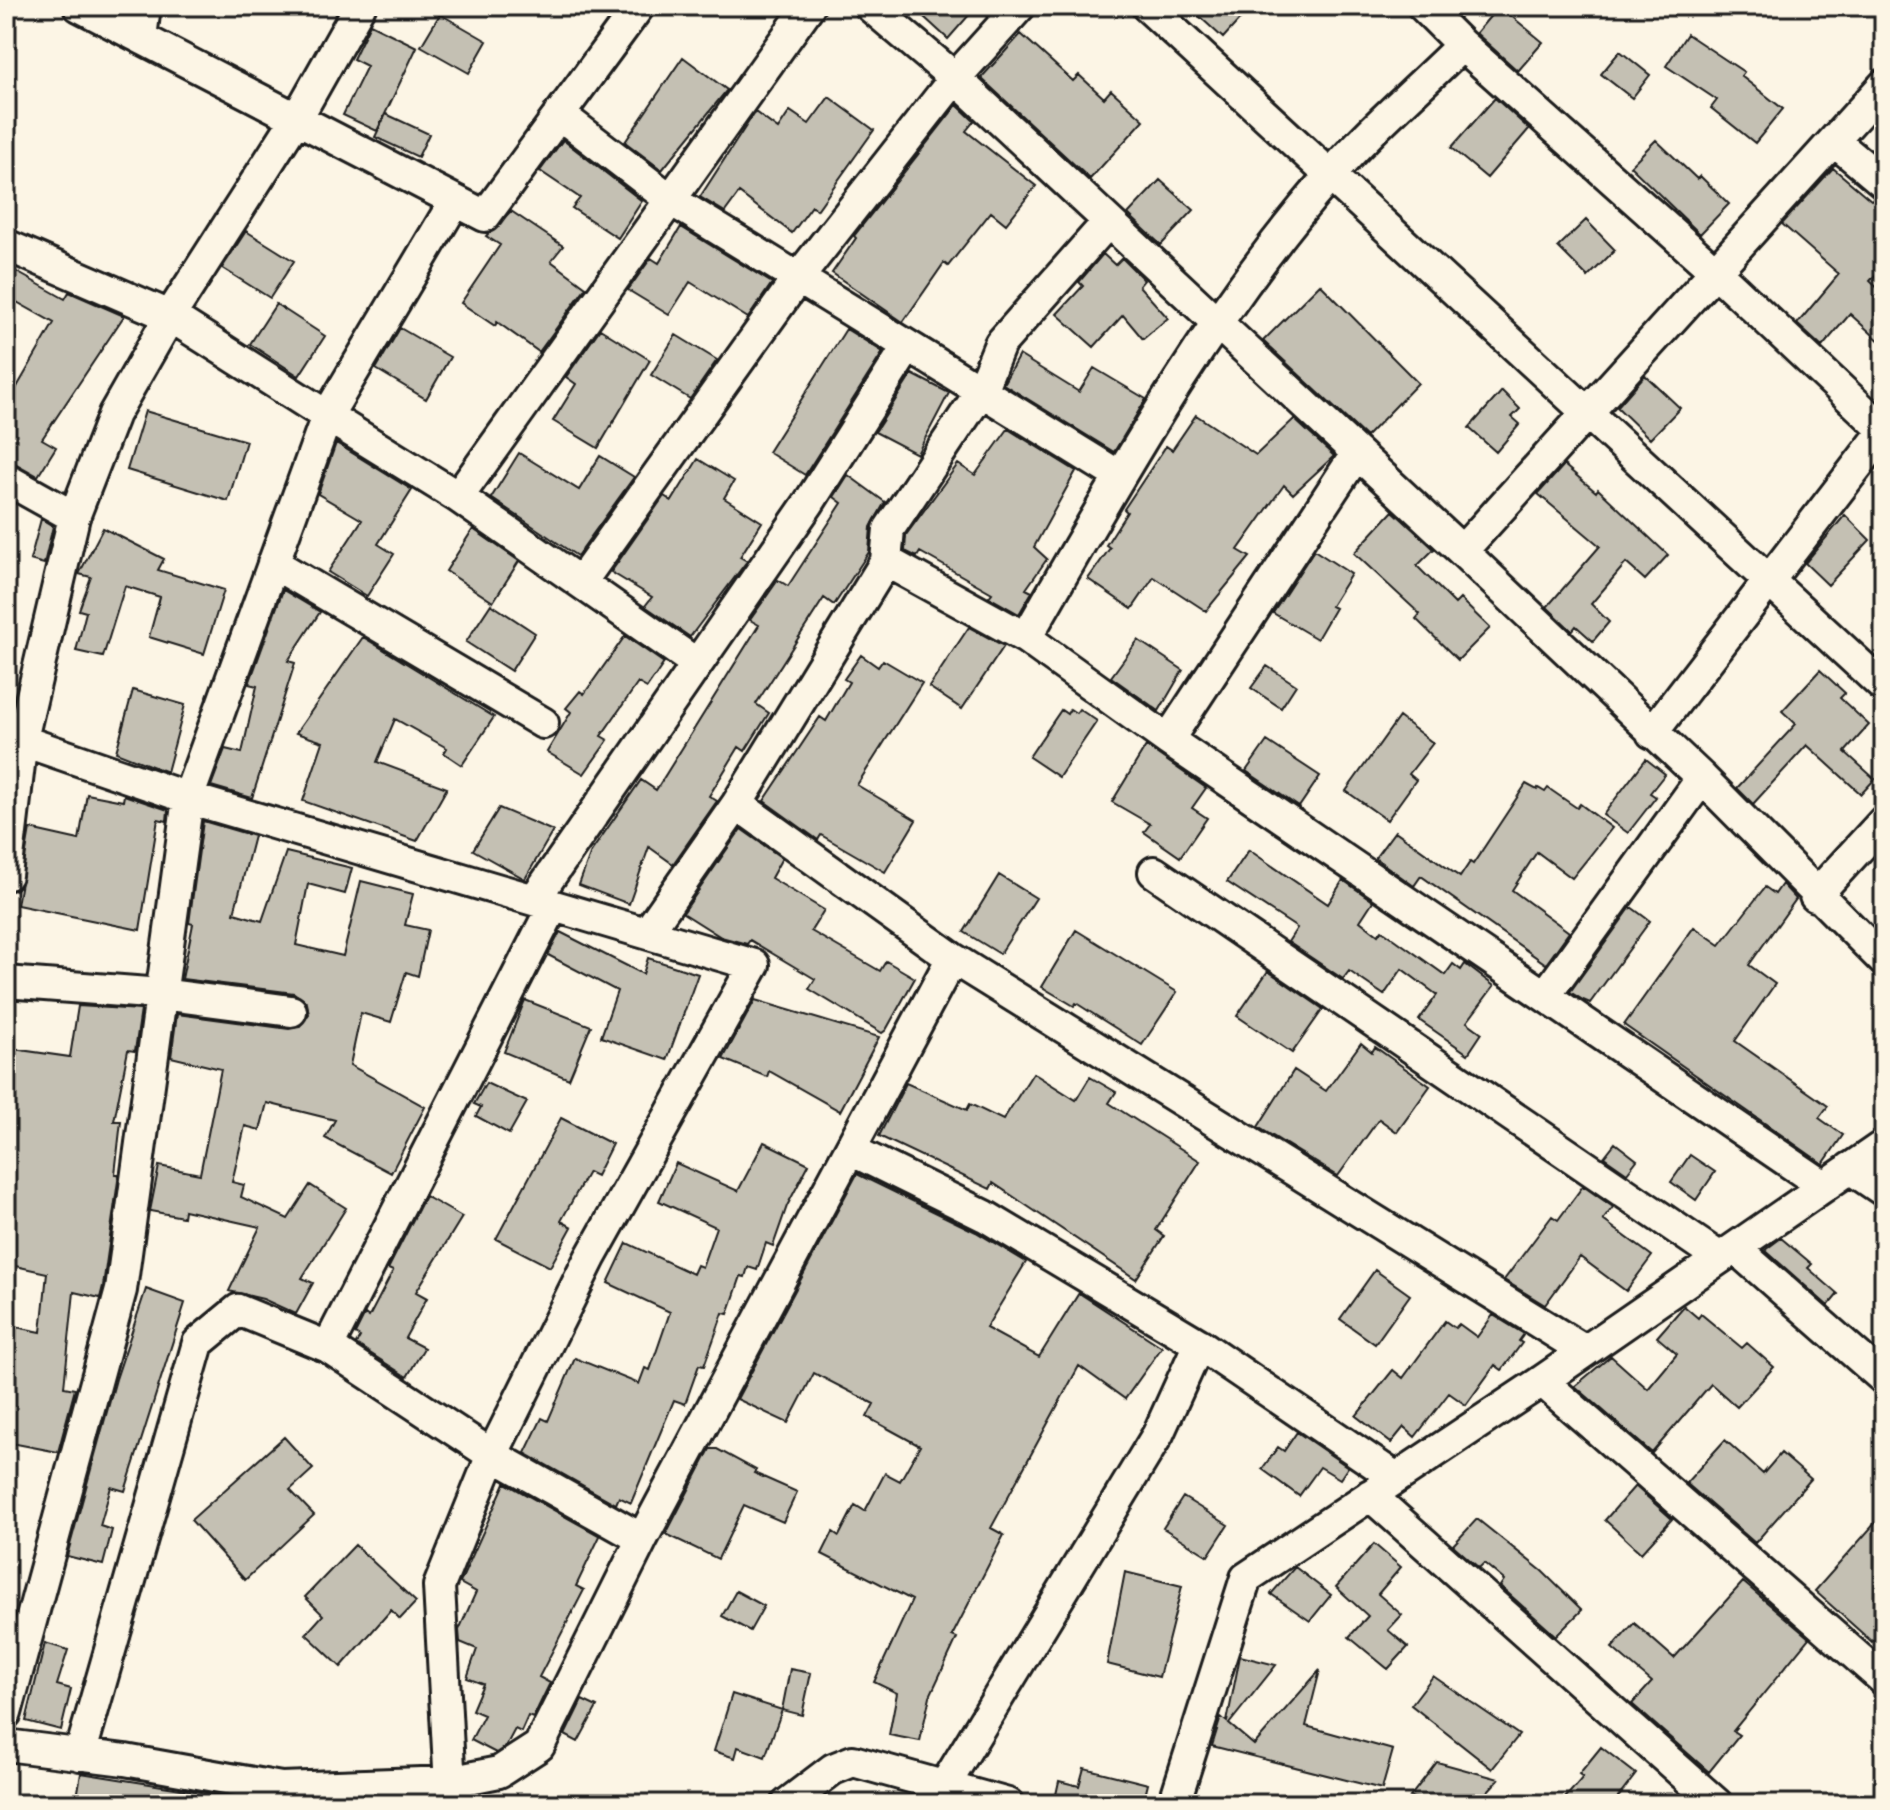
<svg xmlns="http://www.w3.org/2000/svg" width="1890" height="1810" viewBox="0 0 1890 1810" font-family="'Comic Neue',sans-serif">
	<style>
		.building { fill: #c4c0b3; stroke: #1c1c1c; stroke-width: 2 }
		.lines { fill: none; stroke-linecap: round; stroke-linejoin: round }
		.street-casing { stroke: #1c1c1c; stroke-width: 36 }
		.street { stroke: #fcf5e5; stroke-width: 30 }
	</style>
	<rect width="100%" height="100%" fill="#fcf5e5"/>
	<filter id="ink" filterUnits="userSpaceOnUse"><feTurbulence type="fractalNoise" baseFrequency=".0125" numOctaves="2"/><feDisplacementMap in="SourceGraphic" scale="16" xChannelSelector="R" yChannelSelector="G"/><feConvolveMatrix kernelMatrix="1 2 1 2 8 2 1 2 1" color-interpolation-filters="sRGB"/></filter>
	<g filter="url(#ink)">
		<path class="building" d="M912 6H977L948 39Z
			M1188 6H1252L1223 38Z
			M1499 6 1543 42 1518 71 1476 33Z
			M440 14 487 41 469 73 421 46Z
			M370 24 417 47 377 131 343 115 367 66 353 59Z
			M1021 34 1073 81 1079 75 1104 98 1111 90 1144 120 1090 179 981 78Z
			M1687 34 1744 72 1741 76 1783 109 1755 143 1711 108 1717 100 1666 66Z
			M1620 51 1650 75 1632 98 1601 74Z
			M683 57 727 90 662 170 625 142Z
			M829 97 874 130 817 210 812 206 792 233 739 193 725 212 700 197 755 112 778 129 790 111 809 124Z
			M1495 98 1529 129 1487 178 1451 148Z
			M957 105 974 121 966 131 1036 186 1006 224 991 212 948 266 944 263 903 322 832 273 856 238 854 236Z
			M386 114 429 134 418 157 375 137Z
			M563 140 642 201 618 238 572 208 580 198 540 171Z
			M1656 140 1697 179 1700 176 1729 204 1700 234 1630 166Z
			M1833 168 1871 200 1874 198 1884 201V265L1870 281 1884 294V345L1850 314 1822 347 1797 324 1839 274 1782 224Z
			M1160 180 1194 210 1161 245 1128 214Z
			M511 211 563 246 551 261 586 287 539 352 497 322 495 326 461 303 500 245 486 236Z
			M1586 220 1615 250 1588 277 1558 247Z
			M681 227 772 283 748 318 690 282 669 315 628 290 651 258 659 263Z
			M246 231 294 261 270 298 222 268Z
			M1103 254 1115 265 1122 258 1144 280 1139 286 1168 318 1143 339 1123 315 1094 347 1057 314 1083 286 1079 282Z
			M6 266 65 299 69 292 124 316 42 439 56 447 38 476 6 458V406L54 323 6 296Z
			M1320 284 1418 383 1366 437 1263 341Z
			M276 304 325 336 299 376 250 344Z
			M400 328 450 357 426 399 376 369Z
			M600 329 650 360 598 448 553 421 576 384 566 377Z
			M846 329 883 352 805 475 768 452Z
			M676 335 717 360 690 399 651 375Z
			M1019 355 1079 392 1094 368 1146 399 1114 452 1003 384Z
			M912 374 949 393 917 454 875 432Z
			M1645 375 1680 408 1650 439 1617 407Z
			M1502 391 1520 409 1512 417 1520 424 1496 452 1469 428Z
			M145 411 246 441 228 501 127 470Z
			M1196 415 1256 455 1294 419 1334 456 1293 494 1284 485 1238 550 1250 557 1206 611 1154 577 1132 609 1088 579 1110 548 1106 545 1127 512 1124 509 1166 446 1172 450Z
			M1008 429 1076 471 1034 547 1047 559 1026 589 1032 592 1019 614 989 597 992 593 920 552 917 557 905 551 906 535 958 464 975 475Z
			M336 443 412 490 378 544 394 554 367 596 328 572 362 520 318 494Z
			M519 453 579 490 600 456 634 477 577 556 491 498Z
			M698 459 734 481 724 498 762 522 740 557 747 561 690 637 645 606 652 597 611 572 664 496 672 501Z
			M1564 465 1596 492 1598 489 1668 555 1645 580 1626 563 1591 604 1609 622 1593 641 1576 626 1572 631 1547 607 1600 546 1538 494Z
			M848 475 885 502 871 527 869 552 834 605 824 598 756 704 769 713 745 751 739 747 709 796 717 801 673 864 649 847 629 904 579 885 591 852 641 780 656 790 759 625 750 620 778 580 788 586 842 503 834 497Z
			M1393 511 1434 549 1417 566 1455 604 1460 599 1490 628 1458 660 1416 619 1420 614 1354 553Z
			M1845 515 1870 540 1828 585 1805 563Z
			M41 519 53 526 44 564 30 560Z
			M103 528 164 559 158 570 224 590 204 654 149 637 160 597 125 586 103 657 76 651 86 612 79 610 91 577 79 574Z
			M473 529 519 561 493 602 446 571Z
			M1314 550 1351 574 1331 606 1335 608 1317 639 1273 613Z
			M283 590 320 612 288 661 295 663 252 798 211 786 225 749 242 753 257 686 249 684Z
			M491 604 535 633 511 671 466 642Z
			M969 627 1004 646 962 709 929 687Z
			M625 636 664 663 647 688 638 683 601 736 608 740 584 774 547 752 571 712 566 708 580 691 584 694Z
			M363 637 494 717 462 765 444 753 447 748 395 719 377 762 447 788 417 841 303 801 323 742 296 733Z
			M1138 640 1183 670 1159 711 1111 677Z
			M861 655 878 667 883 660 922 683 857 785 916 820 885 872 821 835 818 840 764 801 820 717 826 721 849 682 844 679Z
			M1267 666 1296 685 1281 708 1251 688Z
			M1820 670 1845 693 1840 698 1869 725 1845 752 1875 779 1861 794 1807 745 1753 804 1737 788 1796 724 1782 711Z
			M133 690 185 705 167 772 116 752Z
			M1070 709 1076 713 1079 709 1097 721 1059 777 1029 757 1061 710 1067 714Z
			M1399 717 1433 743 1409 774 1416 780 1387 820 1346 791Z
			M1267 741 1320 776 1299 807 1246 771Z
			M1146 746 1206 788 1192 808 1207 818 1180 857 1144 832 1150 824 1112 802Z
			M1646 759 1665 774 1650 793 1656 797 1628 833 1603 815Z
			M1526 784 1537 790 1538 788 1545 792 1548 788 1577 808 1580 804 1612 828 1572 878 1537 852 1512 890 1569 932 1546 964 1421 876 1414 886 1375 858 1395 831 1460 877 1470 862 1473 864Z
			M87 794 123 801 124 795 168 810 167 821 158 819 140 930 17 905 30 829 79 840Z
			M499 808 553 831 525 879 473 850Z
			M203 821 254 836 234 913 262 921 286 852 352 868 345 894 308 884 296 945 343 956 361 881 413 894 405 925 428 930 418 976 406 972 391 1022 361 1013 350 1065 425 1107 391 1173 325 1138 335 1120 267 1103 260 1130 245 1126 232 1182 244 1185 241 1197 288 1219 310 1185 346 1208 302 1278 313 1283 296 1314 263 1299 229 1291 260 1227 184 1210 183 1217 150 1211 159 1166 200 1174 221 1069 171 1057 177 1014 289 1029 299 1027 309 1014 307 1003 294 993 182 979 193 924 189 923Z
			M741 829 782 858 771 878 824 910 811 931 880 971 886 961 915 978 886 1030 882 1033 809 989 815 979 750 940 747 944 721 937 683 913Z
			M1249 850 1328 904 1343 880 1373 901 1360 921 1378 935 1382 930 1445 975 1453 964 1461 970 1465 964 1494 986 1467 1022 1482 1033 1468 1054 1419 1020 1437 995 1402 969 1384 995 1349 971 1343 979 1288 942 1297 928 1227 882Z
			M999 875 1036 898 1000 954 964 932Z
			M1782 884 1796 899 1749 965 1775 984 1735 1041 1828 1106 1819 1118 1843 1135 1823 1164 1624 1025 1694 927 1720 945 1765 887 1775 894Z
			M1631 907 1650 921 1590 1003 1583 1000 1570 992Z
			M1076 930 1177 992 1142 1045 1076 1003 1074 1006 1042 987Z
			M560 932 643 974 648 958 698 974 667 1060 601 1037 617 991 548 955Z
			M1268 971 1323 1009 1292 1053 1237 1016Z
			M525 1000 591 1026 569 1079 504 1052Z
			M755 1000 879 1037 840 1111 769 1071 767 1077 723 1059Z
			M78 1006 141 1010 135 1051 128 1050 114 1121H121L115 1174H119L103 1286 100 1298 74 1292 64 1387 75 1389 58 1452 6 1442V1325L41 1332 47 1273 6 1264V1048L70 1057Z
			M1361 1043 1372 1052 1375 1047 1430 1086 1397 1132 1379 1119 1338 1176 1258 1127 1294 1070 1326 1091Z
			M1033 1073 1076 1100 1090 1077 1116 1092 1109 1103 1200 1161 1156 1230 1164 1236 1136 1279 993 1183 990 1189 879 1136 906 1083 967 1110 970 1104 1003 1120Z
			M486 1083 527 1102 509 1134 476 1116 481 1107 474 1104Z
			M561 1118 612 1144 596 1176 588 1172 561 1221 572 1227 550 1267 496 1239Z
			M764 1142 809 1164 787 1206 773 1246 766 1243 757 1270 748 1267 745 1277 741 1276 728 1314 723 1313 704 1366 699 1365 685 1404 674 1400 631 1503 619 1497 616 1504 525 1453 542 1418 548 1421 575 1358 639 1384 645 1368 650 1370 670 1312 608 1283 627 1243 693 1274 697 1265 702 1267 716 1227 659 1201 676 1163 738 1191Z
			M1615 1143 1637 1160 1627 1173 1604 1157Z
			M1690 1155 1715 1172 1696 1200 1671 1182Z
			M857 1174 976 1232 1026 1262 986 1328 1039 1357 1079 1293 1162 1347 1125 1399 1079 1366 991 1528 1004 1535 952 1636 957 1638 930 1696 920 1741 889 1735 897 1693 874 1682 912 1600 822 1554 833 1532 839 1536 855 1505 865 1511 885 1473 900 1481 920 1446 867 1417 874 1404 814 1373 788 1423 737 1399Z
			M1583 1186 1613 1207 1603 1220 1652 1256 1626 1291 1580 1257 1545 1305 1504 1280 1552 1216 1558 1220Z
			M425 1196 462 1217 416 1292 427 1298 405 1338 424 1348 407 1377 356 1344 360 1337 355 1334 365 1314 369 1317 393 1271 388 1269Z
			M1781 1238 1812 1264 1808 1268 1838 1294 1828 1306 1765 1250Z
			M1375 1270 1410 1295 1375 1344 1340 1319Z
			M146 1289 185 1303 125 1491 111 1487 100 1526 112 1530 103 1565 67 1556 116 1379Z
			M1684 1306 1698 1318 1701 1314 1742 1348 1747 1343 1774 1367 1737 1407 1711 1384 1652 1453 1575 1386 1611 1356 1648 1389 1677 1354 1657 1337Z
			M1493 1315 1524 1334 1519 1341 1522 1343 1502 1370 1495 1365 1466 1405 1449 1393 1415 1437 1404 1427 1391 1443 1356 1416 1393 1370 1403 1378 1445 1321 1455 1328 1459 1324 1477 1337Z
			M1297 1432 1348 1467 1340 1479 1320 1467 1299 1496 1262 1469 1278 1447 1284 1451Z
			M284 1437 313 1469 290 1490 314 1515 245 1580 191 1520Z
			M1725 1440 1763 1474 1781 1453 1811 1479 1755 1543 1686 1483Z
			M710 1449H717L756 1470 754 1473 797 1492 783 1522 744 1505 718 1559 666 1534Z
			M505 1483 600 1536 576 1586 584 1590 539 1677 550 1683 533 1718 528 1716 521 1732 515 1729 506 1746 496 1753 471 1740 484 1715 472 1710 483 1684 467 1678 477 1649 460 1642 459 1630 476 1592 460 1583Z
			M1635 1486 1672 1519 1641 1553 1605 1520Z
			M1183 1497 1228 1525 1208 1556 1163 1528Z
			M1884 1513V1628L1872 1642 1815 1591Z
			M1477 1519 1542 1571 1582 1610 1556 1636 1500 1586 1504 1580 1484 1563 1479 1568 1453 1545Z
			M1374 1544 1401 1567 1378 1594 1402 1615 1388 1630 1408 1647 1388 1669 1349 1637 1368 1616 1336 1587Z
			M355 1545 416 1602 400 1619 391 1610 341 1667 306 1634 323 1615 305 1597Z
			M1295 1567 1331 1595 1310 1621 1271 1594Z
			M1125 1572 1182 1586 1159 1677 1107 1664Z
			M1743 1582 1809 1638 1733 1731 1739 1735 1709 1772 1632 1704 1652 1682 1612 1648 1634 1623 1674 1658Z
			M736 1591 764 1606 750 1631 722 1616Z
			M45 1643 68 1650 57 1685 71 1689 61 1730 26 1721Z
			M1240 1656 1276 1665 1229 1724 1254 1745 1320 1670 1306 1726 1393 1750 1382 1789 1212 1746 1221 1717 1227 1722Z
			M790 1669 811 1673 802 1715 782 1710 765 1757 738 1747 735 1758 714 1751 732 1694 782 1710Z
			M1433 1676 1519 1735 1492 1769 1411 1705Z
			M582 1700 597 1707 578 1742 565 1735Z
			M1601 1747 1636 1774 1613 1804H1560L1583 1777 1579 1774Z
			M1437 1762 1499 1779 1476 1804H1416L1418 1799 1410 1797Z
			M1084 1768 1148 1784 1143 1804H1054L1059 1781 1079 1786Z
			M81 1773 225 1796 224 1804H76Z"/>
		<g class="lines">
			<defs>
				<path id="street" d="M79 6 485 216 639 6
					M870 6 955 78 1462 551 1884 85
					M1020 6 955 78 798 278 1119 476
					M1147 6 1884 687
					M141 38 145 6
					M1462 45 1716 272 1884 430
					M559 114 671 200 798 278 581 582
					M1834 141 1884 183
					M455 201 327 416 458 497 697 664
					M6 245 170 316 114 414 74 517
					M1357 453 1168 740 1545 996
					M6 479 74 517 22 739 6 875
					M458 497 809 6
					M1462 551 1702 778 1884 961
					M886 561 1026 638C1117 480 1208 316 1329 177 1369 130 1418 89 1462 45L1423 6
					M273 563 543 723
					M1026 638 1168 740
					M1652 733 1884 431
					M6 735 188 798 754 965 590 1258 492 1455 439 1586 451 1804
					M1702 778 1545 996 1824 1186
					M737 804 952 958 1585 1351
					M1154 872 1720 1258
					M1815 896 1884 821
					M534 900 808 504 908 346
					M647 933 737 804 886 561 889 529 980 393 1000 344 1108 222
					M6 982 161 994 291 1011
					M851 1150 985 1216 1199 1344
					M1850 1168 1884 1191
					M1735 1248 1884 1379
					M328 1347 553 906
					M1542 1381 1884 1680
					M1370 1495 1717 1804
					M6 1713 121 1290 188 798 327 416 170 316 298 116 360 6
					M6 1745 125 1760 281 1788 449 1782 499 1772 539 1746 642 1539 952 958
					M80 1755 198 1343 238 1310 328 1347 492 1455 642 1539
					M945 1785 1158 1434 1199 1344 1396 1478
					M787 1804 833 1769 853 1761 1008 1804
					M1174 1804 1246 1578 1542 1381 1884 1145"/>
			</defs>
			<use href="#street" class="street-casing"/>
			<use href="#street" class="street"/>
		</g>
	</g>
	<rect width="1890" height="1810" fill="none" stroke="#fcf5e5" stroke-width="32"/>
	<rect x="16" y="16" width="1858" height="1778" fill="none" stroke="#1c1c1c" stroke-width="3" filter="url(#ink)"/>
</svg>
